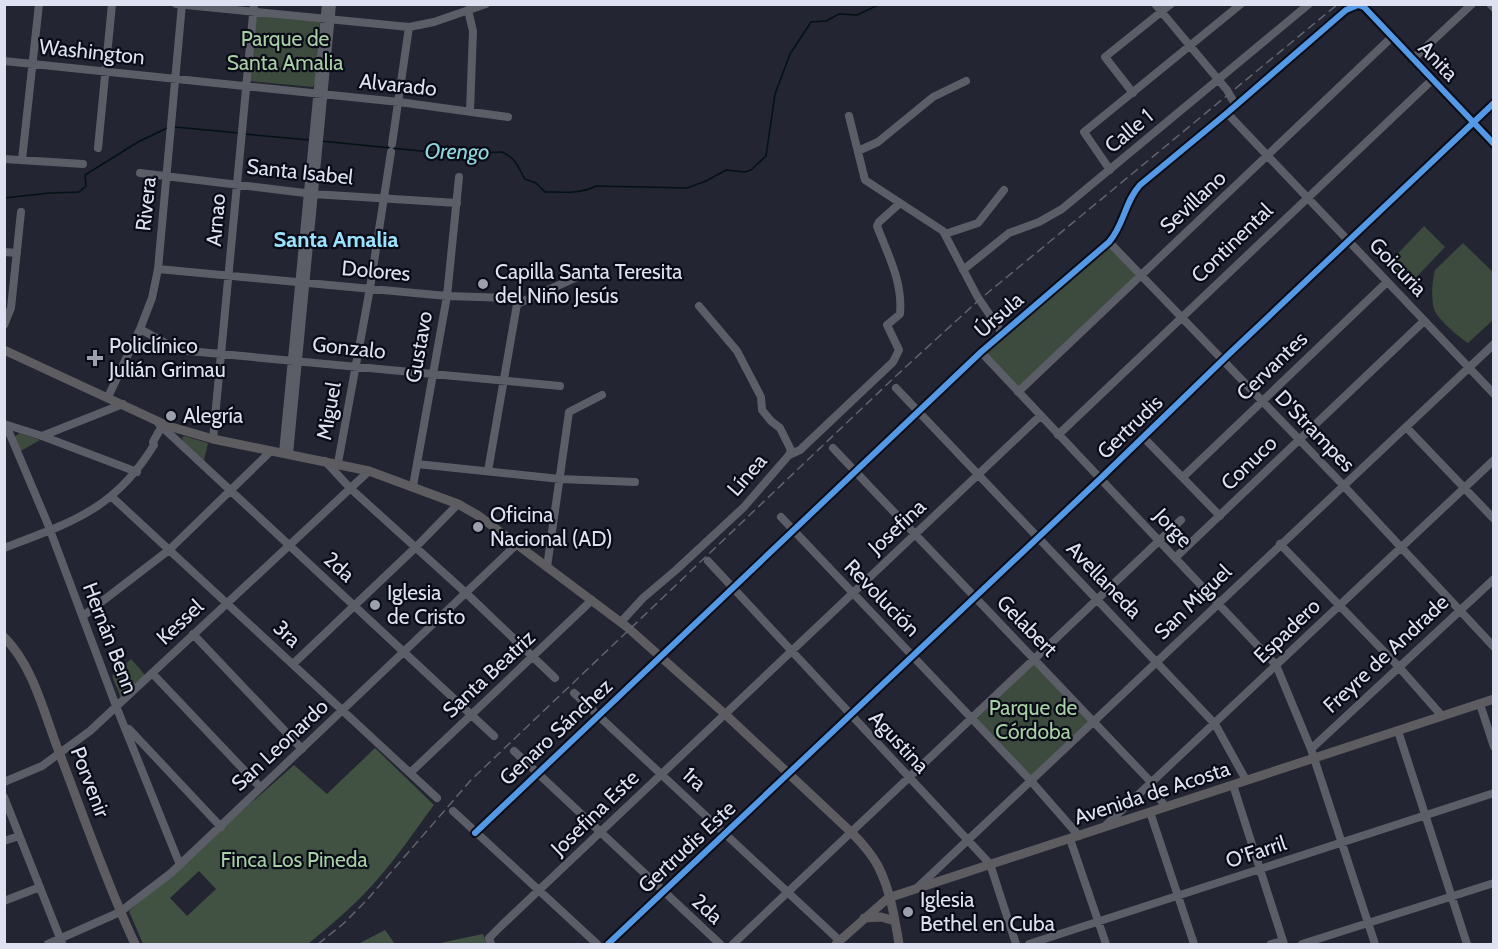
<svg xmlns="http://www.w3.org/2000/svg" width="1498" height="949" viewBox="0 0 1498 949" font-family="Cabin,sans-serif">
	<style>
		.green { fill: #3d4a3e }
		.forest { fill: #415242; fill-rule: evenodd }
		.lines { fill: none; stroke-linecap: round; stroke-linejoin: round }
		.stream { stroke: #031215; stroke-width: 1.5 }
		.minor { stroke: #5b5d67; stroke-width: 8 }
		.major { stroke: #5d5c60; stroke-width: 9 }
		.rail { stroke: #61646e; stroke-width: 1.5; stroke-dasharray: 9 4.5; stroke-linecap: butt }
		.cycleway-casing { stroke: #090b16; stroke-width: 10 }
		.cycleway { stroke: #5399e6; stroke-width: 6 }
		.poi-dot { fill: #9c9fae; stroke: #090b16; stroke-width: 2 }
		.labels { text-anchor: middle; stroke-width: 4.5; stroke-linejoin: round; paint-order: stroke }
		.park-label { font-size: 21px; fill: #a8cfa4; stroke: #090b16 }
		.street-label { font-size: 21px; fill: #dde1f1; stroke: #090b16 }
		.poi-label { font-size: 21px; fill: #dde1f1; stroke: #090b16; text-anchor: start }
		.water-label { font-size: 22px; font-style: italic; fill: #91d8de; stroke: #090b16 }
		.neighbourhood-label { font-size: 22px; font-weight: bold; fill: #9be2fe; stroke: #090b16 }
	</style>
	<rect width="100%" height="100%" fill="#232532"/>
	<path class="green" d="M260 14 320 22 315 83 313 87 250 81 255 16Z
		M1424 226 1445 247 1407 287 1386 266Z
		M1463 243 1494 273 1493 320 1468 343C1459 337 1437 319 1434 309 1431 298 1432 281 1435 270Z
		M1109 247 1138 276 1018 388 987 355V352Z
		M20 433 40 440 21 451 14 437Z
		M184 436 208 443 204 461 183 441 182 437Z
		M131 659 146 676 121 698 112 676Z
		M1036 664 1089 721 1032 776H1029L977 719 1032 665Z"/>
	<path class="forest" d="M375 748 434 805C415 830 397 858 375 882 355 905 331 925 308 944H143L129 911 294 765 327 794ZM199 871 216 889 187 916 170 898Z
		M385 930 395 944H358Z
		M483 934 487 944H439L440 943Z"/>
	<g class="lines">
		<path class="stream" d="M175 127 239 133
			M244 134 310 140
			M321 141 451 154 502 152C517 159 517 166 525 179L536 183 545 192C562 192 581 194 596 186L687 188 706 181 726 170 745 172 751 170 766 156 775 94 790 54 811 22 826 21 839 14 857 15 880 4
			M4 198 50 193 79 192 86 186 85 175 138 142 167 128"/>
		<path class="minor" d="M176 4 409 27 434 22 486 4
			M1155 4 1227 90 1236 106
			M1490 4 1494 8
			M468 10 473 31 470 111
			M1413 59 1472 4
			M4 61 399 102 508 117
			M1133 93 1105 57 1171 4
			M1227 113 1494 394
			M849 116 865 180 943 231 977 296 1002 333
			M392 144 409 27
			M98 148 112 4
			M858 151 878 142 933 97 966 81
			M4 159 83 164
			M22 160 39 4
			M1110 170 1084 132 1241 4
			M140 173 313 194 457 203
			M945 234 978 223 1004 190
			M1109 242 1343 485 1494 647
			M4 252 17 253
			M158 269 447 296 509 298 517 304
			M963 270 1009 233 1039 222 1062 209 1309 4
			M517 304 577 277
			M699 306 737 351 761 397 762 410 771 421 780 428 791 450 789 455
			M4 325 11 308 21 212
			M140 329 178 350 560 386
			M981 352 1276 665 1311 749
			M896 388 1215 724 1246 780
			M1018 392 1392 37
			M108 397 140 329 152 298 158 269 182 4
			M4 424 42 436 137 472
			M159 424 494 736
			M6 425 47 522 116 706 180 865
			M1406 427 1494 519
			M1058 435 1433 79
			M42 436 123 404
			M1143 437 1220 516
			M213 439 254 4
			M833 448 1149 780 1165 807
			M283 453 326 4
			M289 454 332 4
			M325 461 350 488 466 593 555 678
			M338 463 370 288 391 152
			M417 464 560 479 635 482
			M488 471 517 304
			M1183 477 1387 282
			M413 486 447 296 459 177
			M112 497 437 798
			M781 517 1031 781 1079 836
			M1280 544 1398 666 1442 716
			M4 548C72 522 114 510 154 445L153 442 163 424
			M1176 557 1424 321
			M708 561 990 864 1016 944
			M547 567 569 412 602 395
			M83 616 169 550 271 451
			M621 622 643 598 676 570 744 507 789 455 800 450 893 362 899 350 887 325 900 314C903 282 888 255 877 226L879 222 900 203
			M193 634 302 749
			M293 664 416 547 458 504
			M152 673 260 787
			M574 693 840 941
			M1480 704 1494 747
			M129 729 221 827
			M1398 731 1467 944
			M514 751 720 944
			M410 773 592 600
			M4 782 42 766 90 731 369 471
			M1233 785 1284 944
			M4 797 62 943
			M453 811 597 944
			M1150 812 1194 944
			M1105 826 1494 460
			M475 833 981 352 1109 242C1124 225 1125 201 1140 185L1227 113 1346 10 1358 5 1364 7 1494 144
			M1070 839 1106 944
			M4 841 19 836
			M917 888 1494 344
			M4 901 40 887
			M48 944 120 912 171 873 517 544
			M491 944 489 938 501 926 1040 416
			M608 944 1101 478 1229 354 1494 103
			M733 944 1181 520
			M1029 944 1494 793
			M1271 944 1282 941
			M1302 944 1494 883
			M1375 944 1311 749 1494 579"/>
		<path class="major" d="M4 350 168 426 213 439 369 471 458 504 479 516 627 627 726 715 852 833C862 843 871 853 878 866 890 889 895 919 899 944
			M4 637C34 667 44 714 59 752 84 817 106 882 135 944
			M864 918 881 917 895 921
			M836 944 888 898 1494 699"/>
		<path class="rail" d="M318 944 343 924 367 900 471 780 898 374 979 300 1338 4"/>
		<defs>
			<path id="cycleway" d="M475 833 981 352 1109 242C1124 225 1125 201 1140 185L1227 113 1346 10 1358 5 1364 7 1494 144
				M608 944 1101 478 1229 354 1494 103"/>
		</defs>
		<use href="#cycleway" class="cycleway-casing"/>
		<use href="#cycleway" class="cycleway"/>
	</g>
	<g class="poi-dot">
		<circle cx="483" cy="284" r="6"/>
		<path d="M92 349h6v6h6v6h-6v6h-6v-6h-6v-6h6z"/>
		<circle cx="171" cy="416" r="6"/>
		<circle cx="478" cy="527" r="6"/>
		<circle cx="375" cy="605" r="6"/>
		<circle cx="908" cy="912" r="6"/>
	</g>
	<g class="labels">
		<g class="park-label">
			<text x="285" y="46">Parque de<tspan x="285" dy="24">Santa Amalia</tspan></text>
			<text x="1033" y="715">Parque de<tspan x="1033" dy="24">Córdoba</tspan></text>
			<text x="294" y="867">Finca Los Pineda</text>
		</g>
		<g class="street-label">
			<text transform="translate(92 52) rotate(6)" y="7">Washington</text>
			<text transform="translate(1438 61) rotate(46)" y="7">Anita</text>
			<text transform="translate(398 85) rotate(6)" y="7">Alvarado</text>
			<text transform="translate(1129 131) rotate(-40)" y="7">Calle 1</text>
			<text transform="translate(300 172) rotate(6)" y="7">Santa Isabel</text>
			<text transform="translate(1193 202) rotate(-43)" y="7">Sevillano</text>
			<text transform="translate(146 204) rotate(-84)" y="7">Rivera</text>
			<text transform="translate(216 220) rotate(-85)" y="7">Arnao</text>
			<text transform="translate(1232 243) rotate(-44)" y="7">Continental</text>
			<text transform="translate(1398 267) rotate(46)" y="7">Goicuria</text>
			<text transform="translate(376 271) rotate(5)" y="7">Dolores</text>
			<text transform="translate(999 315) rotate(-41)" y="7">Úrsula</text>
			<text transform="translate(419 347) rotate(-80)" y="7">Gustavo</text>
			<text transform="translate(349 348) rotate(6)" y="7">Gonzalo</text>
			<text transform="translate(1272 366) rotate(-44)" y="7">Cervantes</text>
			<text transform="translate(329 411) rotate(-80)" y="7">Miguel</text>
			<text transform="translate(1130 427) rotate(-44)" y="7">Gertrudis</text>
			<text transform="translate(1315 431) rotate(46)" y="7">D'Strampes</text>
			<text transform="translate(1249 463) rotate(-44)" y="7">Conuco</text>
			<text transform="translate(747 475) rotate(-49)" y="7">Línea</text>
			<text transform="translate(897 527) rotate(-43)" y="7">Josefina</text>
			<text transform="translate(1173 528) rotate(47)" y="7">Jorge</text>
			<text transform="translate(339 567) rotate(42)" y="7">2da</text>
			<text transform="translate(1104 580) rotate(46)" y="7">Avellaneda</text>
			<text transform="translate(882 598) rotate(46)" y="7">Revolución</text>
			<text transform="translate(1193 602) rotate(-44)" y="7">San Miguel</text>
			<text transform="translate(180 622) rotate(-43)" y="7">Kessel</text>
			<text transform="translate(1027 626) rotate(46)" y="7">Gelabert</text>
			<text transform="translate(1287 631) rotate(-44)" y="7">Espadero</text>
			<text transform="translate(287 634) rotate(43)" y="7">3ra</text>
			<text transform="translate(110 638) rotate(69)" y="7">Hernán Benn</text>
			<text transform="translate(1386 654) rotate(-43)" y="7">Freyre de Andrade</text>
			<text transform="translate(489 674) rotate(-43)" y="7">Santa Beatriz</text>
			<text transform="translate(556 732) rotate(-43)" y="7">Genaro Sánchez</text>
			<text transform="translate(899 742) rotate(47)" y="7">Agustina</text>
			<text transform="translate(280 745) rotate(-43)" y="7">San Leonardo</text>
			<text transform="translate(694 779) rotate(43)" y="7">1ra</text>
			<text transform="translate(90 782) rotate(69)" y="7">Porvenir</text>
			<text transform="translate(1152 793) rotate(-18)" y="7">Avenida de Acosta</text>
			<text transform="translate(595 813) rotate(-44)" y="7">Josefina Este</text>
			<text transform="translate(687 847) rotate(-43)" y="7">Gertrudis Este</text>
			<text transform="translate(1256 852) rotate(-18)" y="7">O'Farril</text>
			<text transform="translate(707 909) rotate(42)" y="7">2da</text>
		</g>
		<g class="poi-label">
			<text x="495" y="279">Capilla Santa Teresita<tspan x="495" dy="24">del Niño Jesús</tspan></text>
			<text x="109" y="353">Policlínico<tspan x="109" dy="24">Julián Grimau</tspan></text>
			<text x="183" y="423">Alegría</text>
			<text x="490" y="522">Oficina<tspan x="490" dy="24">Nacional (AD)</tspan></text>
			<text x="387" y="600">Iglesia<tspan x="387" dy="24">de Cristo</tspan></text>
			<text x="920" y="907">Iglesia<tspan x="920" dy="24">Bethel en Cuba</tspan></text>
		</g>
		<g class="water-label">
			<text transform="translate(457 151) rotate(1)" y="8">Orengo</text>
		</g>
		<g class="neighbourhood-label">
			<text x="336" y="247">Santa Amalia</text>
		</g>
	</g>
	<rect width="1498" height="949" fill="none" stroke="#dde1f1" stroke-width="12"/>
</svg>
